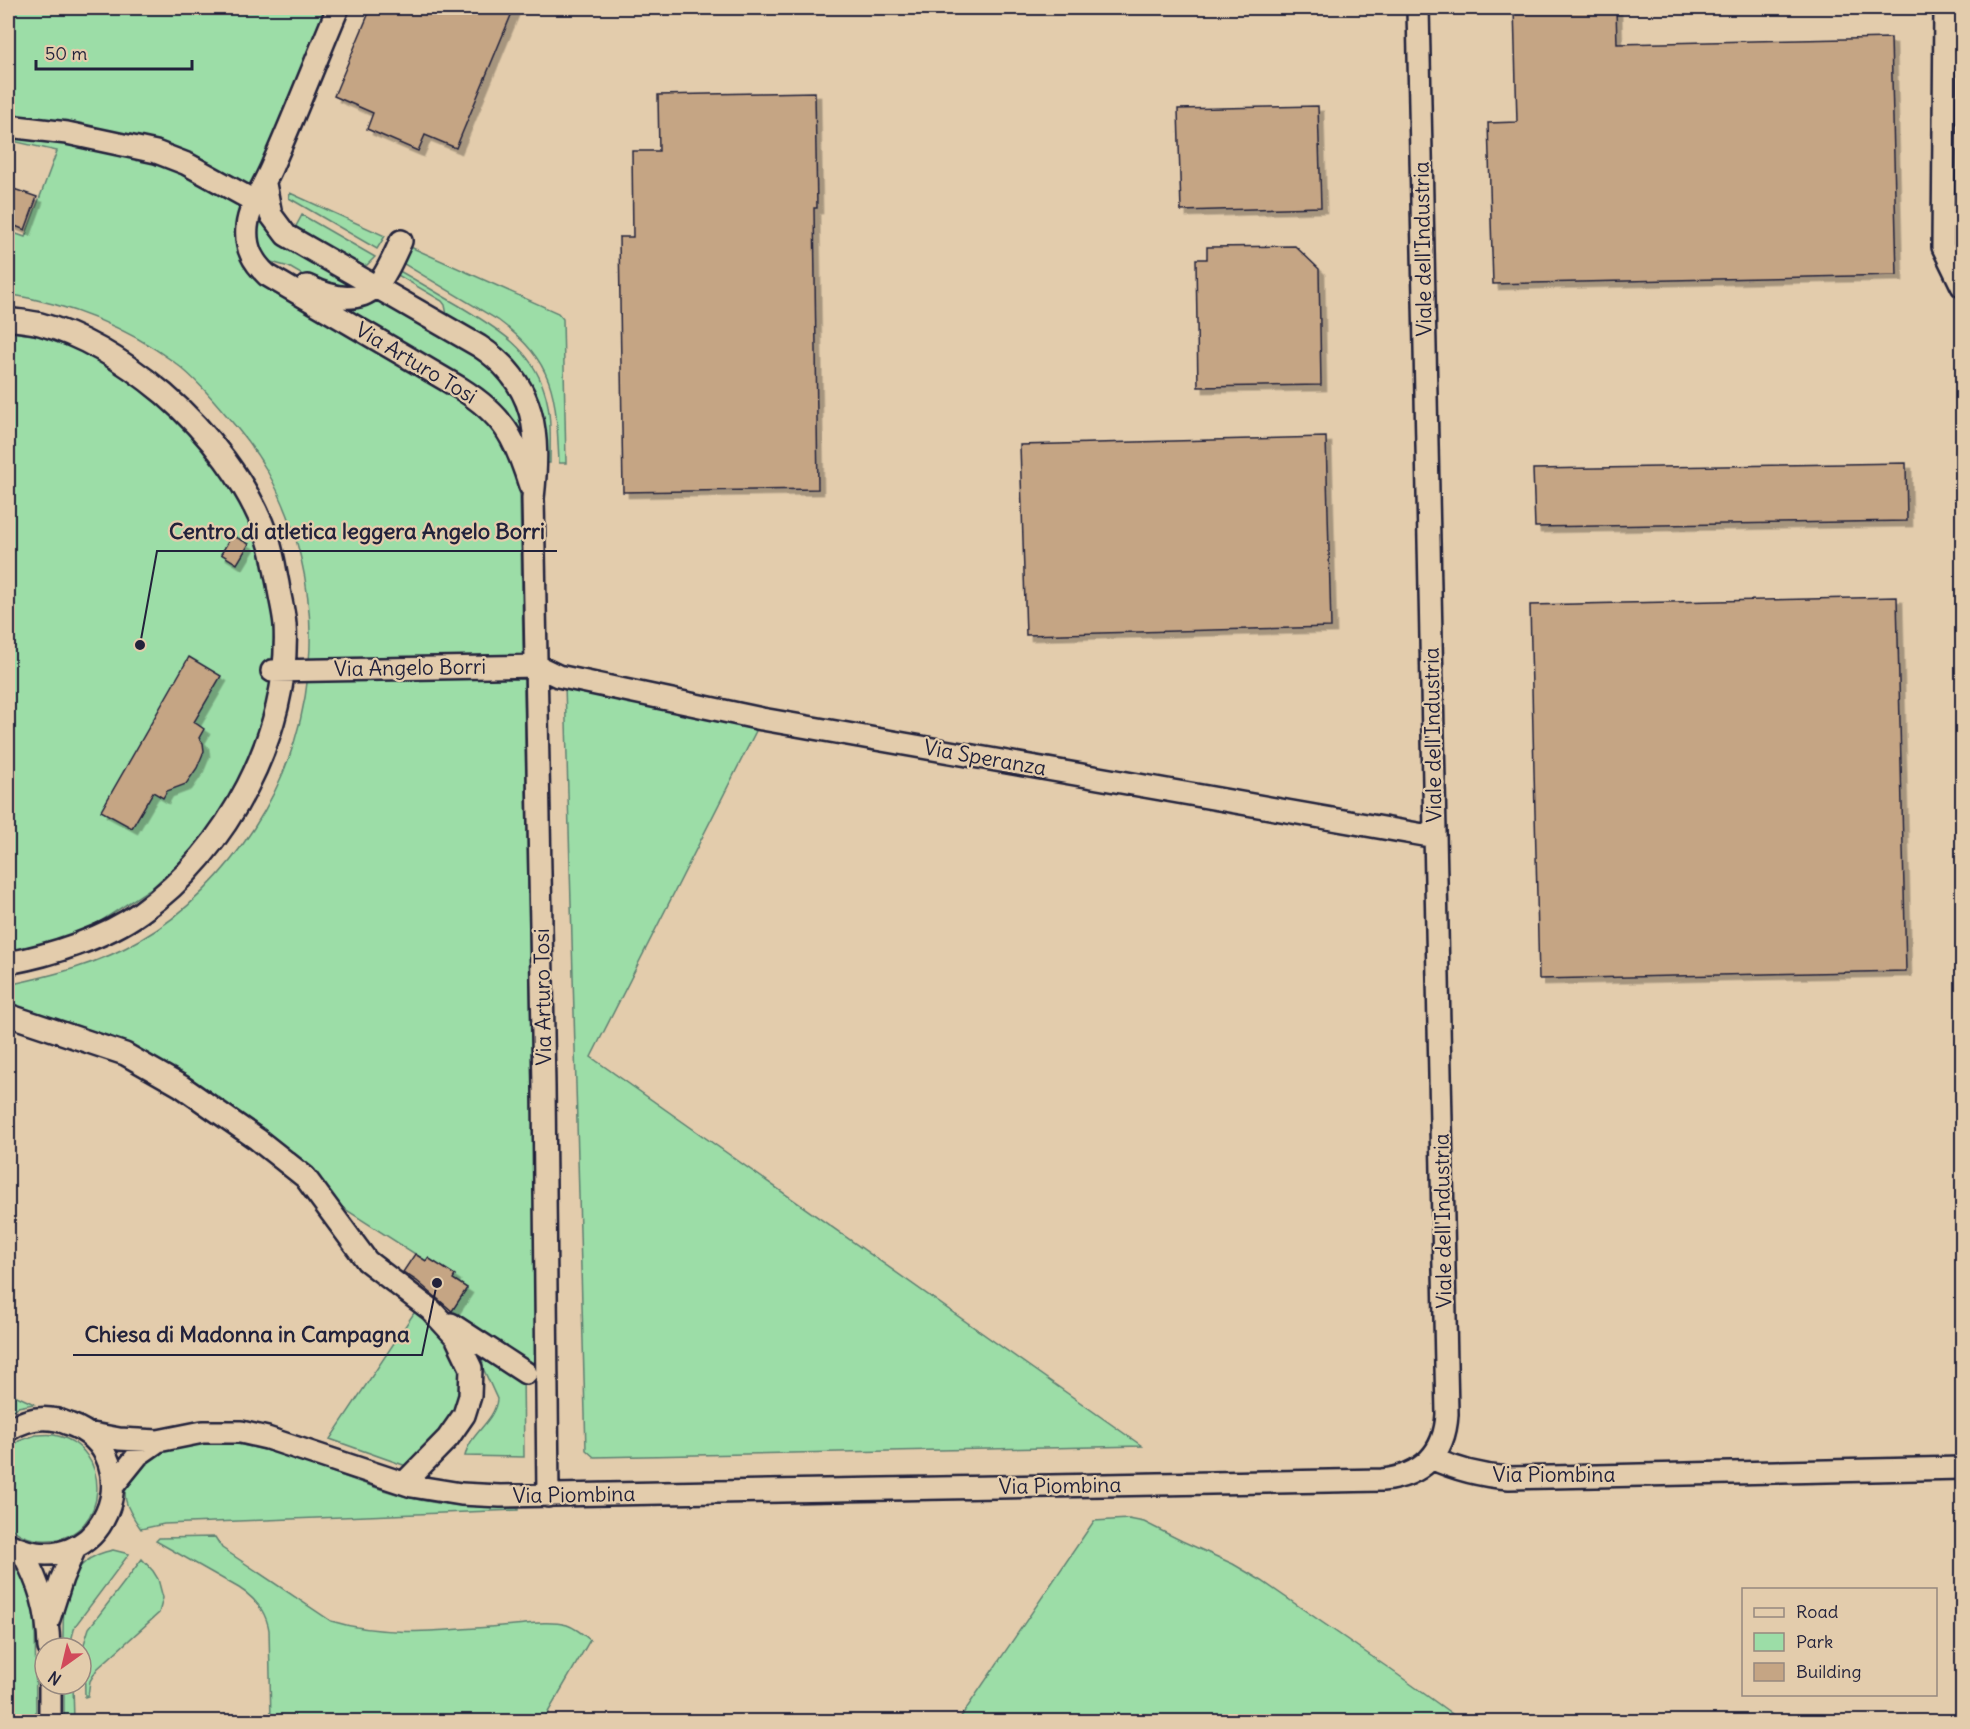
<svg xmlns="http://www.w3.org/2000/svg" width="1970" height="1729" viewBox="0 0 1970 1729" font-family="Delius,sans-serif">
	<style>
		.green { fill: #9cdda7; stroke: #5f8071; stroke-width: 1.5 }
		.building { fill: #c5a584; stroke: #22223b; stroke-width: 1.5; filter: url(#shadow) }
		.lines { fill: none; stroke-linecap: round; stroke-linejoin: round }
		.minor-casing { stroke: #22223b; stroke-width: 26 }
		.minor { stroke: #e3ccac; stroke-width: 21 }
		.labels { text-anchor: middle; stroke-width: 4.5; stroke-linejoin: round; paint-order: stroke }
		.street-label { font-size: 21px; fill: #22223b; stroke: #e3ccac }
		.leader { fill: none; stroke: #22223b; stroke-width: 2 }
		.callout-dot { fill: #22223b; stroke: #e3ccac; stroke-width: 2 }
		.callout-label { font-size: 22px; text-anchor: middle; font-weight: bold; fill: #22223b; stroke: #e3ccac; stroke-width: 4.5; stroke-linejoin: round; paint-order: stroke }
	</style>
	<defs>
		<filter id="shadow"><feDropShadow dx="5.5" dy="5.5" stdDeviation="0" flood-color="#0004"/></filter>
	</defs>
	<rect width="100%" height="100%" fill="#e3ccac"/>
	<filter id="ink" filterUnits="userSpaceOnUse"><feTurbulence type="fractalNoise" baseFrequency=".0167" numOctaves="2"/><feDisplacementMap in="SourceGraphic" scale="12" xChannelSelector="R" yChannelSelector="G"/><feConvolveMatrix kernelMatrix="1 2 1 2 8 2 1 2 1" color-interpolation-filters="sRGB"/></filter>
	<g filter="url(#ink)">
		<path class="green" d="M8 8H328L243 259 478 410C500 437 519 460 520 497L538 1372 451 1312 467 1288 453 1279 455 1275 428 1258 426 1261 337 1204 181 1086 8 1015V985C54 975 99 964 140 940 185 915 227 870 254 828 324 720 329 580 266 469 255 450 241 432 227 416 211 397 194 377 174 362 125 326 67 304 8 294V231L25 237 57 151 8 140Z
			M290 193 385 236 377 249 289 198Z
			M258 214 352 282 353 288 323 287 289 267 264 260 256 243Z
			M302 215 375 257 367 265 357 266 294 230Z
			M406 245 558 313 563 319 566 463H559C556 396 556 363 498 320L399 261Z
			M394 268C416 280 437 293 458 305 494 327 531 347 544 390 552 413 550 439 550 463H543L540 420 448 320 445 305 442 301 396 274Z
			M377 296 481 357 500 374 518 402 527 441H523L340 309 343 305Z
			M8 331 38 336 96 356 122 372 192 430 241 502 256 535 261 549 271 605 274 630 271 681 259 736 237 791 205 838 153 887 98 923 71 935 38 945 8 950Z
			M565 684 760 723 591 1057 1142 1446 594 1457 586 1450Z
			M418 1307 461 1357 462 1411 412 1468 330 1439Z
			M482 1354 523 1373 524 1457 465 1456C469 1434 495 1422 497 1399L483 1368Z
			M8 1392 34 1404 18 1407 8 1413Z
			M36 1435C42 1435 49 1434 54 1435 114 1446 110 1537 49 1540 33 1541 19 1536 8 1525V1450L19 1441Z
			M227 1443C284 1449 335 1476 390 1492 432 1506 475 1507 518 1508V1510L164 1524 141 1529C127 1509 116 1492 136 1471 140 1467 144 1462 149 1458 167 1445 205 1444 227 1443Z
			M1129 1519 1144 1522 1182 1541 1233 1564 1262 1581 1387 1667 1462 1721H958L1094 1521Z
			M215 1537 222 1548 331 1621C386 1638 446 1630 502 1626 523 1625 547 1620 567 1625 576 1628 583 1634 590 1640L543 1721H271L269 1630C266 1612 255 1598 239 1588L156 1541 159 1538Z
			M113 1550 129 1554 75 1626 72 1637V1648H63C63 1605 61 1560 113 1550Z
			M142 1559 153 1571 158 1579 163 1598 159 1613 97 1669 90 1681 88 1696 85 1697 84 1644 89 1628Z
			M17 1568 24 1577 35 1606 36 1721H8V1584Z
			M64 1684H73L74 1721H64Z"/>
		<path class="building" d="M371 8H514L456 148 425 135 418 151 367 129 373 113 334 96Z
			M1514 8H1616L1617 44 1891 38 1897 275 1493 284 1488 123 1517 122Z
			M815 92 817 208H814L818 489 623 492 619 237H633L632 151H659L658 95Z
			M1318 106 1321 207 1181 211 1178 109Z
			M8 187 37 197 25 230 8 223Z
			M1295 246 1319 269 1321 385 1198 387 1196 259H1207V247Z
			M1326 437 1331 627 1026 635 1020 445Z
			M1906 463 1907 521 1535 527 1533 469Z
			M232 535 249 544 237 564 221 554Z
			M1897 597 1906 971 1539 979 1530 605Z
			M189 657 221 676 194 722 204 729 199 738 203 743 204 751 197 768 186 784 167 791 163 798 153 792 132 828 101 811Z
			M415 1254 426 1261 428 1258 455 1275 453 1279 467 1288 452 1311 417 1281 403 1272Z"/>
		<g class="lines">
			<defs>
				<path id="minor" d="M338 8C316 60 296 112 273 164 265 184 249 206 247 227 245 248 253 262 267 275L460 388C503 415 515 437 530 486
					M1945 8 1943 247 1962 286
					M8 126 67 133 156 152 187 164 256 202
					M265 184 271 215 286 235 479 346C537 384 540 435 533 498L544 1087 548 1496
					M307 286C327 296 356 305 375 287 385 278 395 254 401 241
					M8 319C18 321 29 321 40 324 86 336 128 364 164 394 207 431 249 484 268 539 273 553 275 570 278 584 280 598 284 612 285 625 291 732 227 852 141 912 105 938 51 955 8 963
					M272 671 537 666 558 676 762 719 1435 837
					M8 1015 125 1054 181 1086 257 1139 305 1177 367 1261 431 1310 456 1337 471 1368 470 1396 464 1415 448 1438 404 1483
					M451 1324 526 1373
					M8 1430C27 1418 48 1415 69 1424 154 1455 104 1591 8 1544
					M87 1433 119 1439 158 1441 203 1432H241L267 1438 412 1486 461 1494 500 1496 1382 1480C1421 1476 1445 1455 1447 1414L1418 8
					M1431 1458C1457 1470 1481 1476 1509 1478L1962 1468
					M113 1486 138 1455 158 1441
					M22 1551C40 1585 48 1610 49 1648
					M48 1622 62 1578 75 1548
					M50 1684V1722"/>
			</defs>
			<use href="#minor" class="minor-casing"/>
			<use href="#minor" class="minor"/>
		</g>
	</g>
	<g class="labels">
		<g class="street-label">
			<text transform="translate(1423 249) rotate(-91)" y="7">Viale dell'Industria</text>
			<text transform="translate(416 363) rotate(31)" y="7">Via Arturo Tosi</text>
			<text transform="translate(410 668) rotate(-1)" y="7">Via Angelo Borri</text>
			<text transform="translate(1433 735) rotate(-91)" y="7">Viale dell'Industria</text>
			<text transform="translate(985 758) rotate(10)" y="7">Via Speranza</text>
			<text transform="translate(543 997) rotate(-91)" y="7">Via Arturo Tosi</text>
			<text transform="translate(1443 1221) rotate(-91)" y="7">Viale dell'Industria</text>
			<text x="1554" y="1482">Via Piombina</text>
			<text transform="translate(1060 1486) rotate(-1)" y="7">Via Piombina</text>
			<text transform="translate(574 1495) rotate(-1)" y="7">Via Piombina</text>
		</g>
	</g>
	<path class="leader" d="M140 645L157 551H557M437 1283L422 1355H73"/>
	<g class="callout-dot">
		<circle cx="140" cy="645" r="6"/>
		<circle cx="437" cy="1283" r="6"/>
	</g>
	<g class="callout-label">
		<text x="357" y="539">Centro di atletica leggera Angelo Borri</text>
		<text x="247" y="1342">Chiesa di Madonna in Campagna</text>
	</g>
	<rect width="1970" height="1729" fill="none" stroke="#e3ccac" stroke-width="30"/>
	<rect x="15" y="15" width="1940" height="1699" fill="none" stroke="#22223b" stroke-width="2" filter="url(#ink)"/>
	<rect x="1742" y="1588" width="195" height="108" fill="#e3ccac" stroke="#96887f" stroke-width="1.5"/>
	<rect x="1754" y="1608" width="30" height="9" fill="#e3ccac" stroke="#96887f" stroke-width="1.5"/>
	<text x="1796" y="1618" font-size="18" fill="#22223b">Road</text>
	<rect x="1754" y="1633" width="30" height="18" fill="#9cdda7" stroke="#96887f" stroke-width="1.5"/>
	<text x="1796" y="1648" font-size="18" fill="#22223b">Park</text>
	<rect x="1754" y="1663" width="30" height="18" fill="#c5a584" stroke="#96887f" stroke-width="1.5"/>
	<text x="1796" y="1678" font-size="18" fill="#22223b">Building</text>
	<g transform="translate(63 1666) rotate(214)"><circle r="28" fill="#e3ccac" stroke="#96887f" stroke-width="1.5"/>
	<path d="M0-4.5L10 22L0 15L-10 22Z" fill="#d1495b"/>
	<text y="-9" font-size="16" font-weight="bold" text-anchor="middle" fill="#22223b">N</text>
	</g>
	<path d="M36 60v9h156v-9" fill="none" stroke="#22223b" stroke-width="3"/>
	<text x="45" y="60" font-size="18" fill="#22223b" stroke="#e3ccac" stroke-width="4.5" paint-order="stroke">50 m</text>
</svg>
